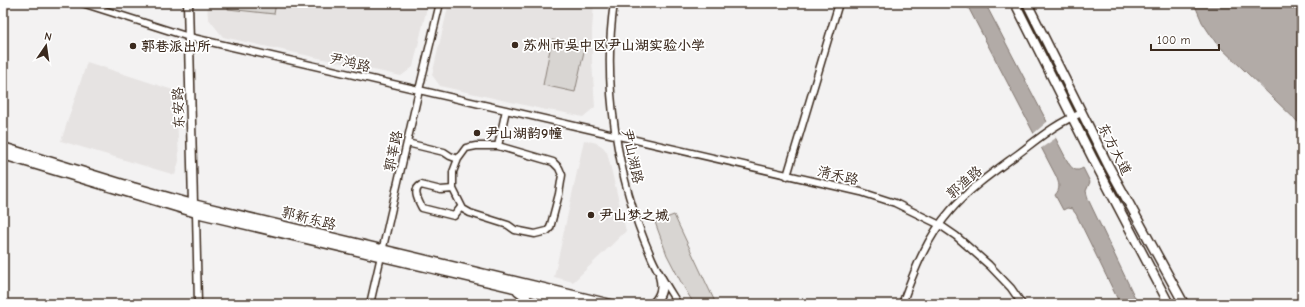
<svg xmlns="http://www.w3.org/2000/svg" width="1305" height="307" viewBox="0 0 1305 307" font-family="'Comic Neue','LXGW WenKai TC',sans-serif">
	<style>
		.built { fill: #e6e3e2 }
		.green { fill: #d8d5d2; stroke: #8a8078 }
		.water { fill: #b2aba7; stroke: #827770 }
		.pier { fill: #f3f2f2 }
		.lines { fill: none; stroke-linecap: round; stroke-linejoin: round }
		.minor-casing { stroke: #3b2a1e; stroke-width: 9 }
		.major-casing { stroke: #3b2a1e; stroke-width: 11 }
		.minor { stroke: #fff; stroke-width: 6 }
		.major { stroke: #fff; stroke-width: 8 }
		.poi-dot { fill: #3b2a1e; stroke: #fff; stroke-width: 1.5 }
		.labels { text-anchor: middle; stroke-width: 3.5; stroke-linejoin: round; paint-order: stroke }
		.poi-label { font-size: 14px; font-weight: bold; fill: #3b2a1e; stroke: #fff; text-anchor: start }
		.street-label { font-size: 14px; fill: #3b2a1e; stroke: #fff }
	</style>
	<rect width="100%" height="100%" fill="#f3f2f2"/>
	<filter id="ink" filterUnits="userSpaceOnUse"><feTurbulence type="fractalNoise" baseFrequency=".025" numOctaves="2"/><feDisplacementMap in="SourceGraphic" scale="8" xChannelSelector="R" yChannelSelector="G"/><feConvolveMatrix kernelMatrix="1 2 1 2 8 2 1 2 1" color-interpolation-filters="sRGB"/></filter>
	<g filter="url(#ink)">
		<path class="built" d="M207 3H428L413 67 401 76 223 37 208 18Z
			M449 3H594L592 30V61L595 107 583 117 561 112 546 110 440 86 432 75Z
			M87 62 176 91 179 161 175 175 61 141Z
			M584 140 597 143 603 147 607 152 626 231 573 282 554 277Z"/>
		<path class="green" d="M229 3H276L274 14 228 9Z
			M552 39 585 47 575 92 543 85Z
			M674 215 716 304H694L682 284 667 255 655 222Z"/>
		<path class="water" d="M966 3H985L1069 164C1073 170 1077 172 1083 168L1090 182 1086 191 1088 199 1138 304H1120L1076 214 1072 209 1067 208 1063 210 1055 195C1061 189 1059 183 1056 176Z
			M1194 3H1302V126L1216 43 1202 22Z"/>
		<path class="pier" d="M1048 121 1056 138 1040 149 1032 135Z"/>
		<g class="lines">
			<defs>
				<path id="minor" d="M82 3 189 37 861 192 895 203 940 225 956 236 989 265 1011 288 1022 304
					M614 3C602 84 617 179 650 254 657 272 668 288 678 304
					M407 143 444 152 450 156 458 159 466 148 476 146H498L553 162 559 168 562 175 559 194 550 228 547 231 535 234 515 230 508 225 470 213 463 209 453 189V172L458 159
					M498 146 506 110
					M787 176 839 3
					M453 189 441 190 421 185C412 190 418 200 422 208L454 216 461 207
					M196 213 198 304
					M370 304 419 90 440 3
					M550 304 556 298 557 295
					M902 304C914 271 927 237 951 210 970 188 995 171 1018 154 1039 138 1058 122 1082 113"/>
				<path id="major" d="M188 3 193 204 194 208
					M1015 3 1092 157 1169 304
					M1027 3 1108 165 1184 304
					M3 147 133 187 193 204 611 304
					M3 155 196 213 582 304
					M518 291 525 296 530 304
					M653 304C662 295 663 287 660 276"/>
			</defs>
			<use href="#minor" class="minor-casing"/>
			<use href="#major" class="major-casing"/>
			<use href="#minor" class="minor"/>
			<use href="#major" class="major"/>
		</g>
	</g>
	<g class="poi-dot">
		<circle cx="515" cy="45" r="4"/>
		<circle cx="133" cy="46" r="4"/>
		<circle cx="477" cy="133" r="4"/>
		<circle cx="591" cy="215" r="4"/>
	</g>
	<g class="labels">
		<g class="poi-label">
			<text x="523" y="50">苏州市吴中区尹山湖实验小学</text>
			<text x="141" y="51">郭巷派出所</text>
			<text x="485" y="138">尹山湖韵9幢</text>
			<text x="599" y="220">尹山梦之城</text>
		</g>
		<g class="street-label">
			<text transform="translate(350 62) rotate(13)" y="5">尹鸿路</text>
			<text transform="translate(178 108) rotate(-92)" y="5">东安路</text>
			<text transform="translate(1115 149) rotate(63)" y="5">东方大道</text>
			<text transform="translate(393 151) rotate(-78)" y="5">郭莘路</text>
			<text transform="translate(633 156) rotate(78)" y="5">尹山湖路</text>
			<text transform="translate(838 175) rotate(13)" y="5">清禾路</text>
			<text transform="translate(964 182) rotate(-41)" y="5">郭渔路</text>
			<text transform="translate(309 218) rotate(14)" y="5">郭新东路</text>
		</g>
	</g>
	<rect width="1305" height="307" fill="none" stroke="#fff" stroke-width="16"/>
	<rect x="8" y="8" width="1289" height="291" fill="none" stroke="#3b2a1e" stroke-width="1.5" filter="url(#ink)"/>
	<g transform="translate(46 46) rotate(13)" stroke="#ffffff" stroke-width="3" paint-order="stroke">
	<path d="M0-3L7 15L0 10L-7 15Z" fill="#3b2a1e"/>
	<text y="-6" font-size="11" font-weight="bold" text-anchor="middle" fill="#3b2a1e">N</text>
	</g>
	<path d="M1151 44v6h68v-6" fill="none" stroke="#3b2a1e" stroke-width="2"/>
	<text x="1157" y="44" font-size="12" fill="#3b2a1e" stroke="#ffffff" stroke-width="3" paint-order="stroke">100 m</text>
</svg>
